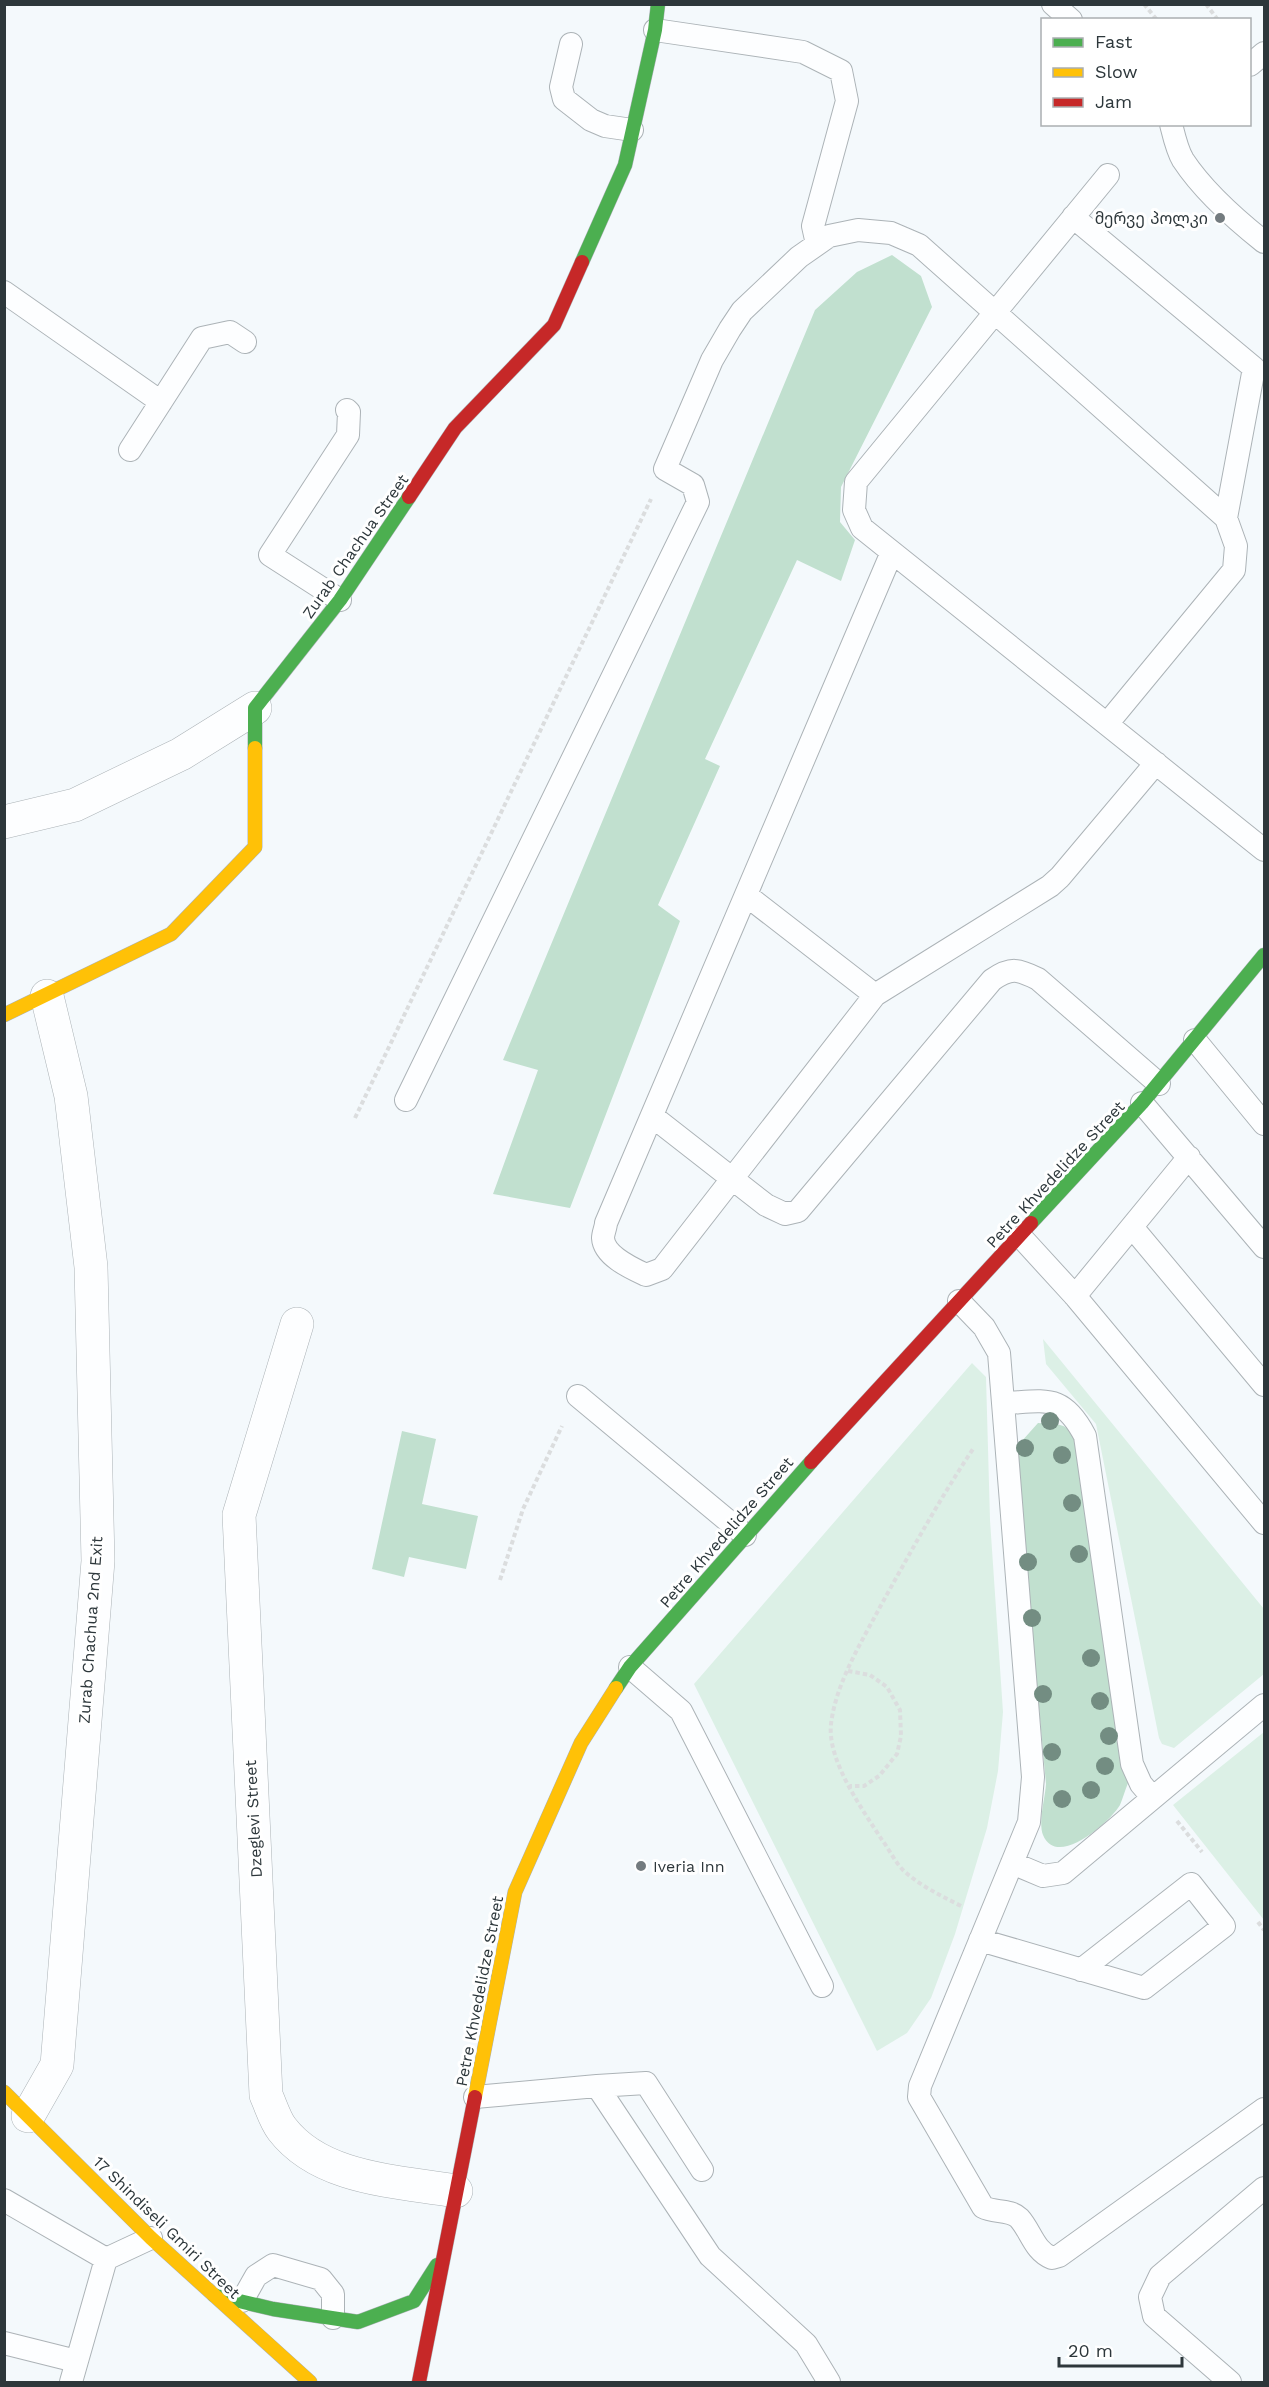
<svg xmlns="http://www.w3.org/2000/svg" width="1269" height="2387" viewBox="0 0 1269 2387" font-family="'Work Sans','Noto Sans Georgian',sans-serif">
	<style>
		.green { fill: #dcf0e6 }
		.forest { fill: #c1e0cf }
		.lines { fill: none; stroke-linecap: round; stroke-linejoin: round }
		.lane-casing { stroke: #acb3b7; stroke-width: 24 }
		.street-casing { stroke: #acb3b7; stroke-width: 34 }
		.fast-casing { stroke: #acb3b7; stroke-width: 15 }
		.slow-casing { stroke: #acb3b7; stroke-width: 15 }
		.jam-casing { stroke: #acb3b7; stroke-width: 15 }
		.path { stroke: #dbddde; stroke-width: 4; stroke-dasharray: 4.5 3; stroke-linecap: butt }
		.lane { stroke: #fdfeff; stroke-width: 22 }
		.street { stroke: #fdfeff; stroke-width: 33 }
		.fast { stroke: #4caf50; stroke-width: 14 }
		.slow { stroke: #ffc107; stroke-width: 14 }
		.jam { stroke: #c62828; stroke-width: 14 }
		.tree { fill: #738d82 }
		.poi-dot { fill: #737b7f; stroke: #fff; stroke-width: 2 }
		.labels { text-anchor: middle; stroke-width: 6; stroke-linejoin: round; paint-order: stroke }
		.poi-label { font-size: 16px; fill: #2d373b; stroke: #fff; text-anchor: end }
		.street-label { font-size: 16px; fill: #2d373b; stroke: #fff }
	</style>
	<rect width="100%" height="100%" fill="#f4f9fc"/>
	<path class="green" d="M1043 1339 1264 1609V1674L1174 1748 1162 1744 1159 1738 1096 1424 1046 1364Z
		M972 1363 986 1377 990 1520 1003 1712 998 1771 987 1828 955 1934 931 1998 907 2033 877 2051 694 1684Z
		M1264 1732V1920L1173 1805Z"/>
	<path class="forest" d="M892 255 921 276 932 307 841 487 840 522 855 540 841 581 797 560 705 759 720 766 658 905 680 921 570 1208 493 1194 538 1070 503 1060 815 310 857 272Z
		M1038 1423C1058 1424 1068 1422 1077 1442L1128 1783C1125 1790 1123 1798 1120 1805 1110 1822 1057 1869 1043 1835 1038 1822 1045 1799 1046 1784L1017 1467 1021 1442Z
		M402 1431 436 1439 422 1504 478 1516 466 1569 409 1557 404 1577 372 1569Z"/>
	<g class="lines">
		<defs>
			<path id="lane" d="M1053 4 1071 20
				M655 30 803 52 841 71 847 101 813 226 817 244
				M571 44 561 87 564 99 591 120 605 126 632 130
				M1250 65 1264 53
				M1171 124C1174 136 1177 150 1183 160 1204 192 1235 219 1264 242
				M1108 175 856 482 854 510 862 528 1264 850
				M1073 217 1254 368 1226 518
				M4 292 161 402
				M130 450 202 338 230 332 245 342
				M892 552 606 1223C606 1227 603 1233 603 1238 604 1256 631 1268 646 1275L662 1269 875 995 1050 886 1060 877 1156 763
				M340 600 270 555 348 435 349 412 347 410
				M746 895 875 995
				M1195 1040 1264 1124
				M406 1100 698 502 693 485 665 469 712 360 730 329 742 311 799 257 829 236 858 230 891 233 919 245 1226 518 1236 546 1234 570 1107 724
				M1142 1103 1264 1247
				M652 1116 766 1205 785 1214 798 1211 992 980C1011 967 1018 969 1038 979L1159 1084
				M1132 1227 1264 1385
				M1021 1237 1075 1296 1264 1523
				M1075 1296 1189 1157
				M959 1301 984 1327 999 1353 1033 1777 1029 1822 920 2086 919 2097 983 2207C994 2213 1010 2209 1019 2218 1031 2231 1034 2251 1052 2258L1059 2256 1264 2109
				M578 1396 745 1535
				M1005 1403C1047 1401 1063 1394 1085 1436L1132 1764 1141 1784 1153 1798
				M630 1667 681 1711 822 1986
				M1012 1863 1043 1876 1063 1873 1264 1705
				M980 1940 1144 1988 1224 1926 1191 1884 1081 1970
				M597 2086 710 2256 806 2344 829 2382
				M475 2097 597 2086 646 2083 702 2170
				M4 2200 106 2259 151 2238
				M242 2301 256 2276 273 2265 321 2279 333 2294V2318
				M4 2343 76 2361
				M71 2382 106 2259
				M1230 2382 1154 2316 1150 2297 1160 2276 1264 2188"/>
			<path id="street" d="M4 822 75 805 181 754 255 708
				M297 1324 239 1515 266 2095C271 2106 275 2120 282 2129 321 2180 398 2181 456 2191
				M28 2116 57 2065 98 1561 91 1267 71 1096 47 996"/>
			<path id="fast" d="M582 262 625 165 655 30 658 4
				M255 748V708L340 600 409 497
				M1031 1223 1142 1103 1264 955
				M616 1688 630 1667 811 1462
				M214 2295 273 2309 358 2322 414 2301 437 2265"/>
			<path id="slow" d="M4 1015 171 934 255 847V748
				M4 2092 151 2238 310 2382
				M475 2097 515 1892 581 1743 616 1688"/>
			<path id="jam" d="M409 497 455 428 554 325 582 262
				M811 1462 1031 1223
				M419 2382 475 2097"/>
		</defs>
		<use href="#lane" class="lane-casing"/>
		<use href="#street" class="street-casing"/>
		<use href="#fast" class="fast-casing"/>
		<use href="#slow" class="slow-casing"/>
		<use href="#jam" class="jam-casing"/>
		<path class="path" d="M1144 4 1157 20
			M1206 4 1218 20
			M355 1118 651 499
			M500 1580 523 1509 562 1426
			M848 1671 870 1675 887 1687 900 1710 901 1736 897 1754 879 1776 864 1786H850
			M1177 1821 1202 1852
			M961 1906C940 1895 920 1886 903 1870 895 1862 889 1849 882 1840 863 1810 827 1761 831 1724 836 1683 861 1643 880 1607 910 1553 939 1500 973 1449
			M1258 1922 1264 1930"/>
		<use href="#lane" class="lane"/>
		<use href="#street" class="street"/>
		<use href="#fast" class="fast"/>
		<use href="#slow" class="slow"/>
		<use href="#jam" class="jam"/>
	</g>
	<g class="tree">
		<circle cx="1050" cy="1421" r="9"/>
		<circle cx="1025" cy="1448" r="9"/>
		<circle cx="1062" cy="1455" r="9"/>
		<circle cx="1072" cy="1503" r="9"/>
		<circle cx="1079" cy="1554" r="9"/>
		<circle cx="1028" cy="1562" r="9"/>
		<circle cx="1032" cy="1618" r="9"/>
		<circle cx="1091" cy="1658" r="9"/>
		<circle cx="1043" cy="1694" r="9"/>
		<circle cx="1100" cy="1701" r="9"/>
		<circle cx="1109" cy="1736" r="9"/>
		<circle cx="1052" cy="1752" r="9"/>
		<circle cx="1105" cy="1766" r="9"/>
		<circle cx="1091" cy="1790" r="9"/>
		<circle cx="1062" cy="1799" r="9"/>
	</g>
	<g class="poi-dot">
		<circle cx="1220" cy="218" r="6"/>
		<circle cx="641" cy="1866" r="6"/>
	</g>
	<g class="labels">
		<g class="poi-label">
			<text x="1208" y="224">მერვე პოლკი</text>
			<text x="653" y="1872" text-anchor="start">Iveria Inn</text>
		</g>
		<g class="street-label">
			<text transform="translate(355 546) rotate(-55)" y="6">Zurab Chachua Street</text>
			<text transform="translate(1055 1174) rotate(-47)" y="6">Petre Khvedelidze Street</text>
			<text transform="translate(726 1532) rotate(-49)" y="6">Petre Khvedelidze Street</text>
			<text transform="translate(90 1630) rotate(-86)" y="6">Zurab Chachua 2nd Exit</text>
			<text transform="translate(253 1819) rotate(-93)" y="6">Dzeglevi Street</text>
			<text transform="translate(479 1991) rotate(-79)" y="6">Petre Khvedelidze Street</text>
			<text transform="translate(167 2227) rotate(44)" y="6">17 Shindiseli Gmiri Street</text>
		</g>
	</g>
	<rect width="1269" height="2387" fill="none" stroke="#2d373b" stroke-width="12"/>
	<rect x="1041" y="18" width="210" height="108" fill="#ffffff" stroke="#abafb1" stroke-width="1.5"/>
	<rect x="1053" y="38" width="30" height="9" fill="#4caf50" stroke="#abafb1" stroke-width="1.5"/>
	<text x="1095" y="48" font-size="18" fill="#2d373b">Fast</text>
	<rect x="1053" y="68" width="30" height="9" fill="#ffc107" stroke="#abafb1" stroke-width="1.5"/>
	<text x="1095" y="78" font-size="18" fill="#2d373b">Slow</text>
	<rect x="1053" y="98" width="30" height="9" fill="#c62828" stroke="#abafb1" stroke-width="1.5"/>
	<text x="1095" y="108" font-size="18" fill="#2d373b">Jam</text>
	<path d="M1059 2357v9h123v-9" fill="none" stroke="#2d373b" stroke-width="3"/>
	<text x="1068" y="2357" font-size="18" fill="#2d373b" stroke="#ffffff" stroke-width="4.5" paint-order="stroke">20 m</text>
</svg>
